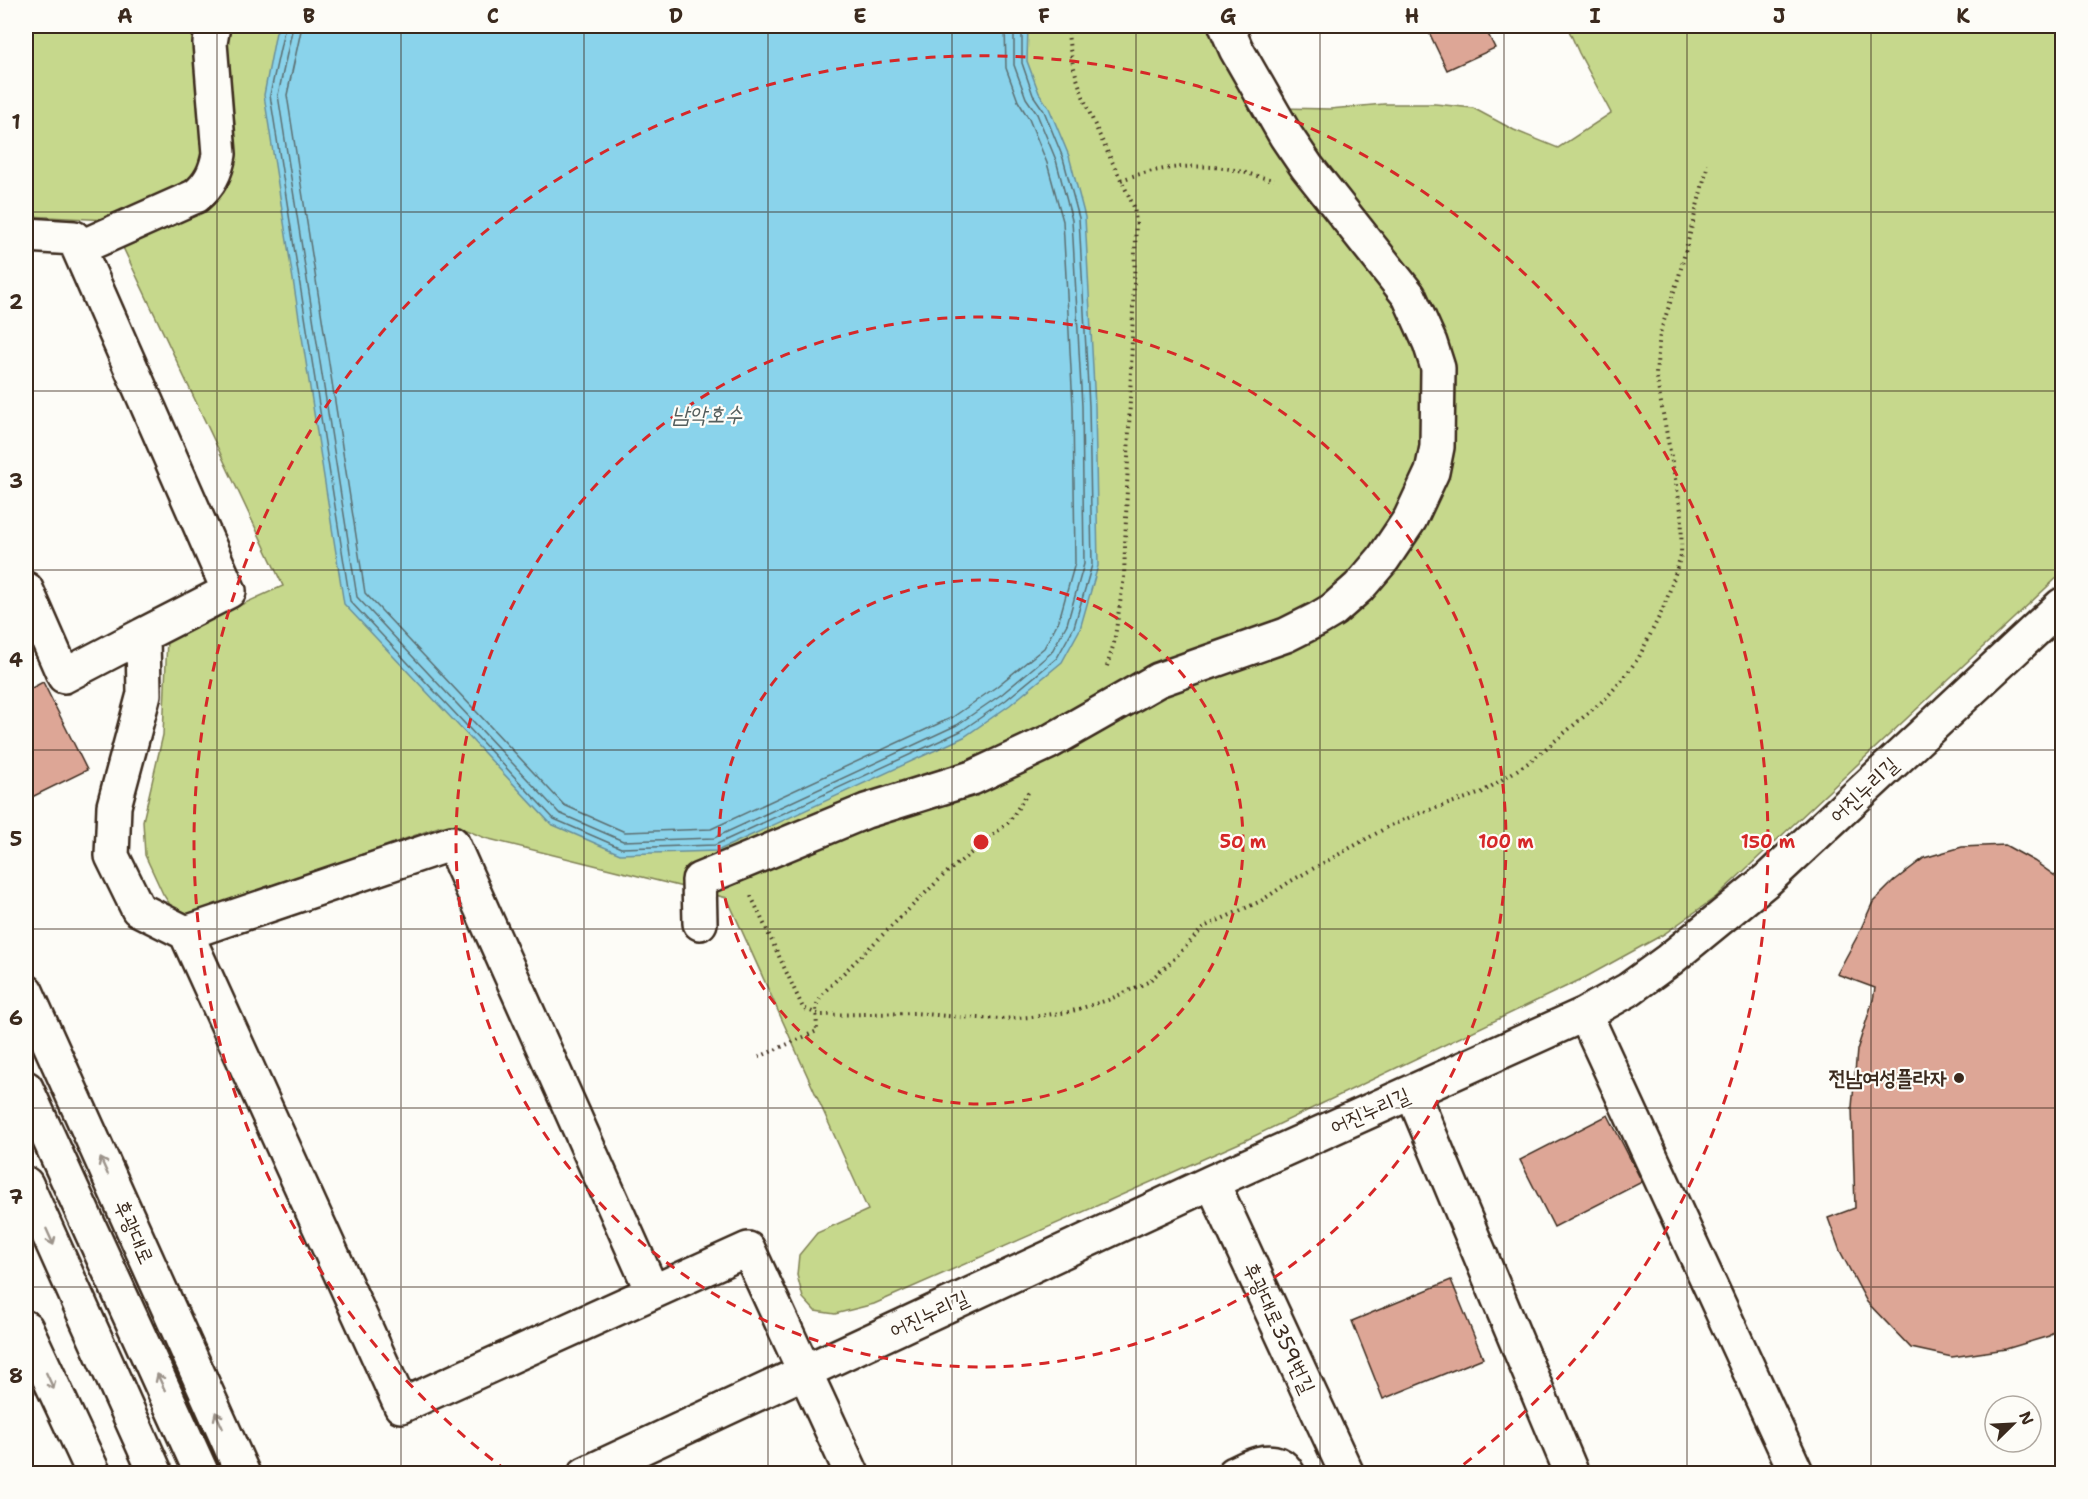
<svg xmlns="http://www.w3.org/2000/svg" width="2088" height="1499" viewBox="0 0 2088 1499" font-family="'Shantell Sans','Poor Story',sans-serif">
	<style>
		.green { fill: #c6d88c; stroke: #808155; stroke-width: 1.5 }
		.water { fill: #8ad3eb; stroke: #6a8f99; stroke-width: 1.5 }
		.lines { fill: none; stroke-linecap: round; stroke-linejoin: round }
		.shore { stroke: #5b6e70; stroke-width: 1.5 }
		.building { fill: #dda696; stroke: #3b2a1e; stroke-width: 1.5 }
		.minor-casing { stroke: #3b2a1e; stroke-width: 38 }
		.path { stroke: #3b2a1e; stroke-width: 4; stroke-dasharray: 1.5 4.5; stroke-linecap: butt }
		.minor { stroke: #fdfcf7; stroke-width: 33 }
		.oneway { stroke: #9c938a }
		.grid { fill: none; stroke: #3b2a1e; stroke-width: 1.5; stroke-opacity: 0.55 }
		.ring { fill: none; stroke: #d62828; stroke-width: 3; stroke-dasharray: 10 8 }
		.poi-dot { fill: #3b2a1e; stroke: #fdfcf7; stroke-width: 2 }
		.labels { text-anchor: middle; stroke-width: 4.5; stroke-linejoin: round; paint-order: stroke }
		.street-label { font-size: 21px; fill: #3b2a1e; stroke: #fdfcf7 }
		.poi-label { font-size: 21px; font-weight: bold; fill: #3b2a1e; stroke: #fdfcf7; text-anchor: end }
		.water-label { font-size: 22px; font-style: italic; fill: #535d5c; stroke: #fdfcf7 }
		.centre { fill: #d62828; stroke: #fdfcf7; stroke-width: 3 }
		.ring-label { font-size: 18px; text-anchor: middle; font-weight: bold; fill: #d62828; stroke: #fdfcf7; stroke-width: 4.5; stroke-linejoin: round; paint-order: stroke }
		.neatline { fill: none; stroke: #3b2a1e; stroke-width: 2 }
		.grid-label { font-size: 20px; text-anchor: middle; font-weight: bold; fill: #3b2a1e }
	</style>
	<rect width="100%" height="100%" fill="#fdfcf7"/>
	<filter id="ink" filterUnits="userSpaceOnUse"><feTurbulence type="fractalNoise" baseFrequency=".0167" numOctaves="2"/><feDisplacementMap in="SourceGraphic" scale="12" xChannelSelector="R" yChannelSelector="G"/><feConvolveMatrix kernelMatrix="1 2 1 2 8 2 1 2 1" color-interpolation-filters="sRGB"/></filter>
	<g filter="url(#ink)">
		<path class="green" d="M26 26H1211L1281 108 1330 109 1384 104H1435L1473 108 1514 130 1558 148 1611 113 1579 53 1567 26H2062V573L1716 897 1664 934 1586 977 1244 1141 874 1304 835 1314 815 1311 803 1298 797 1275 799 1255 817 1233 868 1210 727 898 485 838 466 830 441 826 187 917 174 911 163 894 145 855 143 821 163 735 167 638 283 586 110 220 26 216Z"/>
		<path class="water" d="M280 26H1028L1027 61 1039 93 1049 108 1069 156 1085 217 1095 406 1098 566 1080 629 1062 662 1010 705 964 737 717 851 620 854 551 824 344 604 264 95 276 32Z"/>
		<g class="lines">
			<path class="shore" d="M285 26 270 95 350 601 554 819 621 848 715 845 961 731 1006 700 1057 658 1074 627 1092 565 1089 406 1079 218 1063 158 1044 111 1033 95 1022 63V26
				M293 26 278 95 357 597 559 813 623 841 714 838 957 725 1002 694 1051 653 1067 624 1084 564 1082 406 1072 220 1056 160 1037 114 1026 98 1014 65V26
				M302 26 287 95 365 593 564 805 625 832 711 829 953 717 996 687 1044 648 1059 620 1075 563 1073 406 1063 221 1047 163 1029 119 1018 101 1006 68 1005 26"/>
		</g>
		<path class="building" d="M1426 26H1484L1495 48 1447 70Z
			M43 682 87 770 32 797 26 785V691Z
			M2005 845 2034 861 2062 881V1322L2049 1336 2006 1349 1952 1357 1911 1348 1867 1302 1840 1251 1828 1218 1855 1208 1852 1107 1857 1050 1873 1000 1875 988 1837 974 1858 935 1873 902 1894 881 1924 858 1962 847Z
			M1608 1115 1642 1182 1554 1227 1520 1160Z
			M1451 1280 1483 1358 1383 1399 1352 1321Z"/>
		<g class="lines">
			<defs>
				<path id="minor" d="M26 235 74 238 229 591 143 635 144 694 114 806 112 856 138 909 186 933 452 843 652 1291
					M79 248 196 196C210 184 216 172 219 154L210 43 213 26
					M26 589 64 676 143 635
					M700 923 699 880 866 811 972 778 1049 742 1158 680 1286 635 1318 619 1333 610 1359 587 1383 559 1410 519 1432 472 1437 447 1438 368 1430 343 1409 296 1307 167 1286 136 1236 49 1226 26
					M186 933 401 1406 748 1249 852 1474
					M26 991 243 1474
					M1585 1014 1797 1474
					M26 1088 202 1474
					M1412 1092 1572 1474
					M1212 1182 1347 1474
					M26 1184 156 1474
					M26 1328 94 1474
					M585 1474 1212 1182 1585 1014 1628 990 1669 960 1768 879 2062 605
					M1234 1474C1251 1466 1276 1452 1288 1474"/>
			</defs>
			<use href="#minor" class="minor-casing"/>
			<path class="path" d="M1068 26C1068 84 1110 154 1134 207L1136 222 1124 577 1114 643 1106 670
				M1121 180C1154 168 1189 164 1223 168 1240 170 1257 177 1274 180
				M751 896 803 1008 820 1015 915 1013 958 1017 1001 1019 1031 1017 1069 1012 1108 1000 1148 982 1172 961 1204 927 1261 901 1291 881 1386 828 1415 815 1481 793 1531 761 1605 699 1623 679 1639 657 1663 609 1671 587 1681 555 1682 516 1659 392 1656 374 1660 333 1679 276 1708 164
				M759 1057 817 1031 816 1006 824 992 945 874 1009 822 1029 791"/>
			<use href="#minor" class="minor"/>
		</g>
		<defs><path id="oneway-shaft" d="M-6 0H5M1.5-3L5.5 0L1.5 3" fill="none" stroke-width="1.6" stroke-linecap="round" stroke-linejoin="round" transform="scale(1.5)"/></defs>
		<g class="oneway">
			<use href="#oneway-shaft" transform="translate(104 1166) rotate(-114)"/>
			<use href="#oneway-shaft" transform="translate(50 1237) rotate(66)"/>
			<use href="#oneway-shaft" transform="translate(50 1381) rotate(65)"/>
			<use href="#oneway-shaft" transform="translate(161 1382) rotate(-115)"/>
			<use href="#oneway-shaft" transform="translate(219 1420) rotate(-114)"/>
		</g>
	</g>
	<path class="grid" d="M217 26V1474M401 26V1474M584 26V1474M768 26V1474M952 26V1474M1136 26V1474M1320 26V1474M1504 26V1474M1687 26V1474M1871 26V1474M26 212H2062M26 391H2062M26 570H2062M26 750H2062M26 929H2062M26 1108H2062M26 1287H2062"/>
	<g class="ring">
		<circle cx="981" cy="842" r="262"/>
		<circle cx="981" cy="842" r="525"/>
		<path d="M507 1471A787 787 0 1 1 1455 1471"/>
	</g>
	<circle class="poi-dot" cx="1959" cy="1078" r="6"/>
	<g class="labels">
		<g class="street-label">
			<text transform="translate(1864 790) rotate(-43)" y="7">어진누리길</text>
			<text transform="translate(1370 1111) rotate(-24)" y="7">어진누리길</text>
			<text transform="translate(134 1232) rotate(66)" y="7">후광대로</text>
			<text transform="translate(929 1314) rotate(-25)" y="7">어진누리길</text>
			<text transform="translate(1279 1328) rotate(65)" y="7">후광대로359번길</text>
		</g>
		<g class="poi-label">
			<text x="1947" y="1085">전남여성플라자</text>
		</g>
		<g class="water-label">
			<text x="707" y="422">남악호수</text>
		</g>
	</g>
	<circle cx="981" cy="842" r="9" class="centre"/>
	<g class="ring-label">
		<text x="1243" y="848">50 m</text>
		<text x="1506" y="848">100 m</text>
		<text x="1768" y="848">150 m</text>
	</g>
	<rect width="2088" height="1499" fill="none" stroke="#fdfcf7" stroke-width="66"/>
	<g transform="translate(2013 1424) rotate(66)"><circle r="28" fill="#fdfcf7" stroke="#afa8a0" stroke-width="1.5"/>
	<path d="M0-4.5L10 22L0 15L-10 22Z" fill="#3b2a1e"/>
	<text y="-9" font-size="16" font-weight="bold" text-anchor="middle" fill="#3b2a1e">N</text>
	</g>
	<rect x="33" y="33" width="2022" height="1433" class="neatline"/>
	<g class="grid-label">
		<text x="125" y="23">A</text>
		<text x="309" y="23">B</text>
		<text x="493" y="23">C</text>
		<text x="676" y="23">D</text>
		<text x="860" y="23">E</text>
		<text x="1044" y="23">F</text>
		<text x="1228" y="23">G</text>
		<text x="1412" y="23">H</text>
		<text x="1595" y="23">I</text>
		<text x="1779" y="23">J</text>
		<text x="1963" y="23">K</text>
		<text x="16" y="129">1</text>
		<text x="16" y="309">2</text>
		<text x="16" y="488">3</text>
		<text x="16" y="667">4</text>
		<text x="16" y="846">5</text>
		<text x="16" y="1025">6</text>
		<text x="16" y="1204">7</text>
		<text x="16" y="1383">8</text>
	</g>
</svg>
